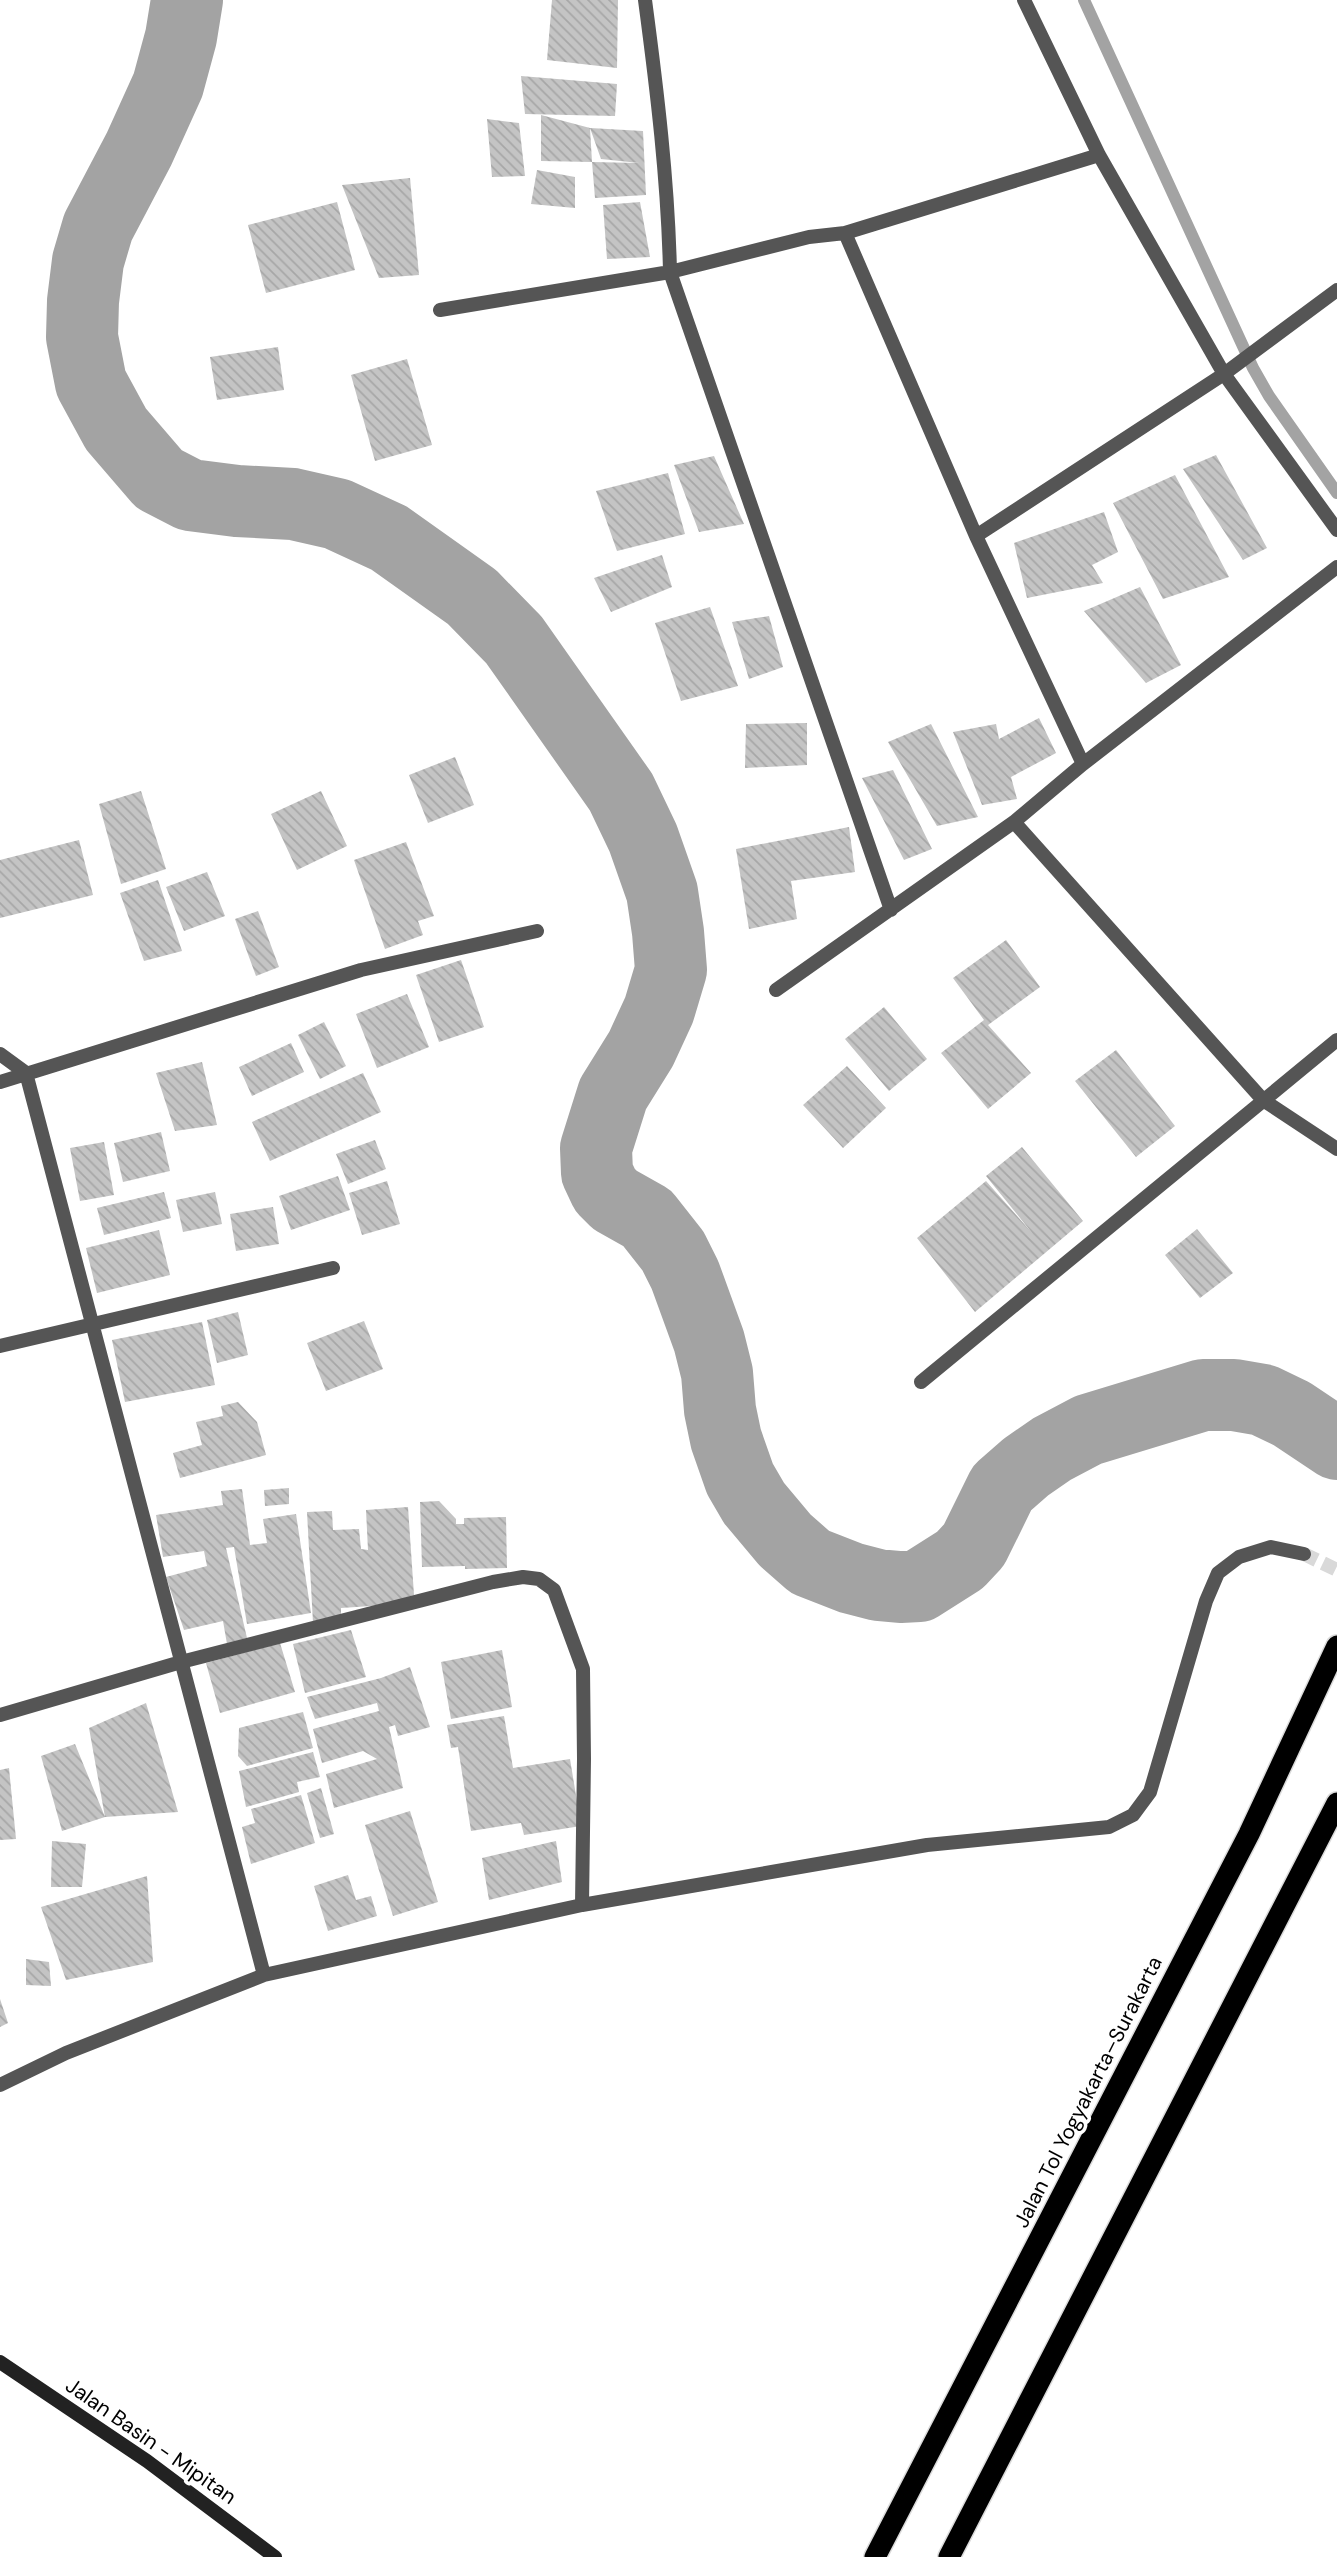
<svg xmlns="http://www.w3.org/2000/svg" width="1337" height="2557" viewBox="0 0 1337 2557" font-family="'DM Sans',sans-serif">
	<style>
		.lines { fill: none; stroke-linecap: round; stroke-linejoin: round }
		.stream { stroke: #a3a3a3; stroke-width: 12 }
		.river { stroke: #a3a3a3; stroke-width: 72 }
		.building { fill: url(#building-back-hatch) }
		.street-tunnel { stroke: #d9d9d9; stroke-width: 14; stroke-dasharray: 14 7; stroke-linecap: butt }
		.highway-casing { stroke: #dbdbdb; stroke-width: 24 }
		.street { stroke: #555; stroke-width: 14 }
		.secondary { stroke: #222; stroke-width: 14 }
		.highway { stroke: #000; stroke-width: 21 }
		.labels { text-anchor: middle; stroke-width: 7; stroke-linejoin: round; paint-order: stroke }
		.street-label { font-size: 21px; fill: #000; stroke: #fff }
	</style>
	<defs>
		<pattern id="building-back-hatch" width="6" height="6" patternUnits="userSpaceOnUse" patternTransform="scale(1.75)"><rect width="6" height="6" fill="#c4c4c4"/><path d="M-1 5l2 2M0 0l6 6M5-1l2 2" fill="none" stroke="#a7a7a7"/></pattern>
	</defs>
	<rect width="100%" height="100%" fill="#fff"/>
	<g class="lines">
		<path class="stream" d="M1084 0 1253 368 1269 396 1337 493"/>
		<path class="river" d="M187 0 181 37 168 85 139 149 98 227 88 261 83 301 82 337 91 383 116 429 159 479 190 495 237 501 293 504 337 514 389 538 472 597 514 640 621 792 643 838 662 892 668 932 671 970 659 1010 641 1049 613 1094 596 1148 597 1173 605 1190 615 1200 647 1218 673 1251 685 1275 709 1341 717 1373 720 1410 726 1439 740 1479 754 1503 785 1540 810 1562 851 1578 878 1585 900 1587 919 1586 960 1560 974 1545 1002 1488 1026 1467 1052 1449 1088 1430 1203 1395H1234L1263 1400 1292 1414 1337 1444"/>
	</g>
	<path class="building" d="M552 0H618L617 68 547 60Z
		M521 76 617 84 615 116 525 114Z
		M541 115 590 128 643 131 646 195 595 198 592 162 639 163 601 159 590 128 592 162 541 161Z
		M487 119 519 123 525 176 492 177Z
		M537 170 575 177V208L531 204Z
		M410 178 419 275 379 278 342 185Z
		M337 202 355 270 266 293 248 225Z
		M640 202 650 257 607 259 603 205Z
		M278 347 284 390 217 400 210 357Z
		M407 359 432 445 375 461 351 375Z
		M1216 455 1267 548 1243 560 1183 469Z
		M714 456 744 524 699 532 674 465Z
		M668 473 685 534 617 551 596 491Z
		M1175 475 1229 577 1163 599 1113 503Z
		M1104 512 1118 552 1092 565 1103 583 1027 598 1014 543Z
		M662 555 672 587 611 612 594 578Z
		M1140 587 1181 665 1146 683 1084 611Z
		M710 607 738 686 681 701 655 623Z
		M769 616 783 667 749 679 732 622Z
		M1039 718 1056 753 1011 777 1017 799 982 805 953 732 996 724 999 739Z
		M807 723V765L745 768 746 724Z
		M931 724 978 817 937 826 888 742Z
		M455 757 474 805 428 823 409 775Z
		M893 770 932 849 904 860 862 778Z
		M141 791 166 869 121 884 99 804Z
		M321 791 347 846 297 870 271 814Z
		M849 827 855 872 791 881 797 919 749 929 736 849Z
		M79 840 93 895 0 918V860Z
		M406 842 434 916 418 921 423 935 385 949 354 860Z
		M207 872 225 916 184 931 166 887Z
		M158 880 182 951 144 961 120 893Z
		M258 911 279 967 256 976 235 919Z
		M1006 940 1040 987 988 1025 1031 1073 988 1109 941 1053 984 1020 953 978Z
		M461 960 484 1027 439 1042 416 975Z
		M407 994 429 1047 377 1068 356 1014Z
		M884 1007 927 1059 889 1091 845 1039Z
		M324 1022 346 1066 320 1079 298 1035Z
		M291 1043 304 1072 252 1096 239 1067Z
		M1116 1050 1175 1126 1136 1157 1075 1081Z
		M202 1062 217 1125 175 1131 156 1073Z
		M847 1066 886 1108 843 1148 803 1105Z
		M363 1073 381 1112 270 1161 252 1122Z
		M161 1132 170 1171 123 1182 114 1143Z
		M375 1140 386 1169 348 1184 336 1154Z
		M104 1142 114 1195 80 1201 70 1148Z
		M1022 1147 1083 1221 975 1312 917 1238 986 1181 1033 1234 986 1176Z
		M338 1176 350 1210 291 1230 279 1196Z
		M387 1181 400 1224 362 1235 349 1193Z
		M164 1192 171 1218 104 1235 97 1208Z
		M215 1192 222 1224 183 1232 176 1200Z
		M273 1207 279 1244 236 1251 230 1214Z
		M1197 1229 1233 1273 1200 1298 1165 1255Z
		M159 1230 170 1275 97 1293 86 1248Z
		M238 1312 248 1355 217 1363 207 1320Z
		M364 1321 383 1369 326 1391 307 1343Z
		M202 1322 215 1385 125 1402 112 1340Z
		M238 1402 257 1422 266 1455 180 1478 173 1453 202 1445 196 1422 223 1416 221 1406Z
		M289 1488V1504L265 1506 264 1490Z
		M242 1489 250 1545 267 1543 263 1519 296 1514 311 1613 247 1624 234 1547 226 1548 247 1638 227 1644 223 1621 184 1630 166 1577 207 1566 204 1551 163 1557 156 1515 223 1505 221 1491Z
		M439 1501 456 1519V1524H464V1518L506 1517 507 1568 465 1569V1566L422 1567 420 1502Z
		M408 1507 414 1595 371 1609V1606L341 1608V1617L313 1623 307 1512 332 1511 333 1530 359 1529 361 1549 368 1550 366 1510Z
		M351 1630 366 1677 305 1693 293 1644Z
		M280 1643 295 1692 220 1713 206 1663Z
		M502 1650 512 1707 451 1719 441 1662Z
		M410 1667 430 1727 398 1736 395 1725 389 1727 403 1788 334 1808 326 1774 377 1759 363 1751 322 1763 313 1729 379 1711 377 1703 315 1719 307 1697 381 1678Z
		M146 1703 178 1812 105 1817 89 1728Z
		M303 1712 313 1748 247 1766 238 1756 239 1728Z
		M504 1716 513 1768 570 1759 581 1826 524 1835 521 1823 471 1831 458 1747 451 1748 447 1725Z
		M75 1744 105 1817 62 1831 41 1756Z
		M313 1752 320 1777 297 1782 299 1792 246 1807 239 1771Z
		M9 1768 16 1839 0 1840V1770Z
		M321 1788 334 1834 320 1838 307 1793Z
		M301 1795 315 1843 251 1864 242 1827 255 1823 251 1809Z
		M410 1811 438 1902 393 1916 365 1825Z
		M52 1841 86 1844 82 1887H51Z
		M556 1841 562 1882 489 1900 482 1858Z
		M348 1875 356 1900 371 1896 377 1916 328 1931 314 1886Z
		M147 1876 153 1962 66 1980 41 1907Z
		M26 1959 49 1962 51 1986 26 1985Z
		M0 1999 8 2023 0 2027Z"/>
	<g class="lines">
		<path class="street-tunnel" d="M1304 1554 1337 1570"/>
		<defs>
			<path id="highway" d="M875 2557 1249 1834 1337 1646
				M949 2557 1337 1803"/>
		</defs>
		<use href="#highway" class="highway-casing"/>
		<path class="street" d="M645 0C657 90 668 181 670 272L891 910
			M1024 0 1099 155 1224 374 1337 530
			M845 233 976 536 1083 764
			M440 310 670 272 809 237 845 233 1099 155
			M976 536 1224 374 1337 290
			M1014 822 1263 1100 1337 1149
			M776 990 1014 822 1083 764 1337 567
			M0 1054 26 1073 264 1975
			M0 1082 361 970 537 931
			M0 1346 333 1268
			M921 1382 1337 1040
			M0 1715 181 1662 493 1582 523 1577 539 1579 554 1590 583 1669 584 1759 582 1905
			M0 2085 66 2053 264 1975 582 1905 927 1845 1109 1827 1133 1815 1150 1792 1206 1601 1218 1573 1239 1557 1271 1547 1304 1554"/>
		<path class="secondary" d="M0 2362 147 2461 275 2557"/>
		<use href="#highway" class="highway"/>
	</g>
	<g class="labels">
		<g class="street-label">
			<text transform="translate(1088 2092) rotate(-63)" y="7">Jalan Tol Yogyakarta–Surakarta</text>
			<text transform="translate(151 2441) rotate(35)" y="7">Jalan Basin - Mipitan</text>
		</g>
	</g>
</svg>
